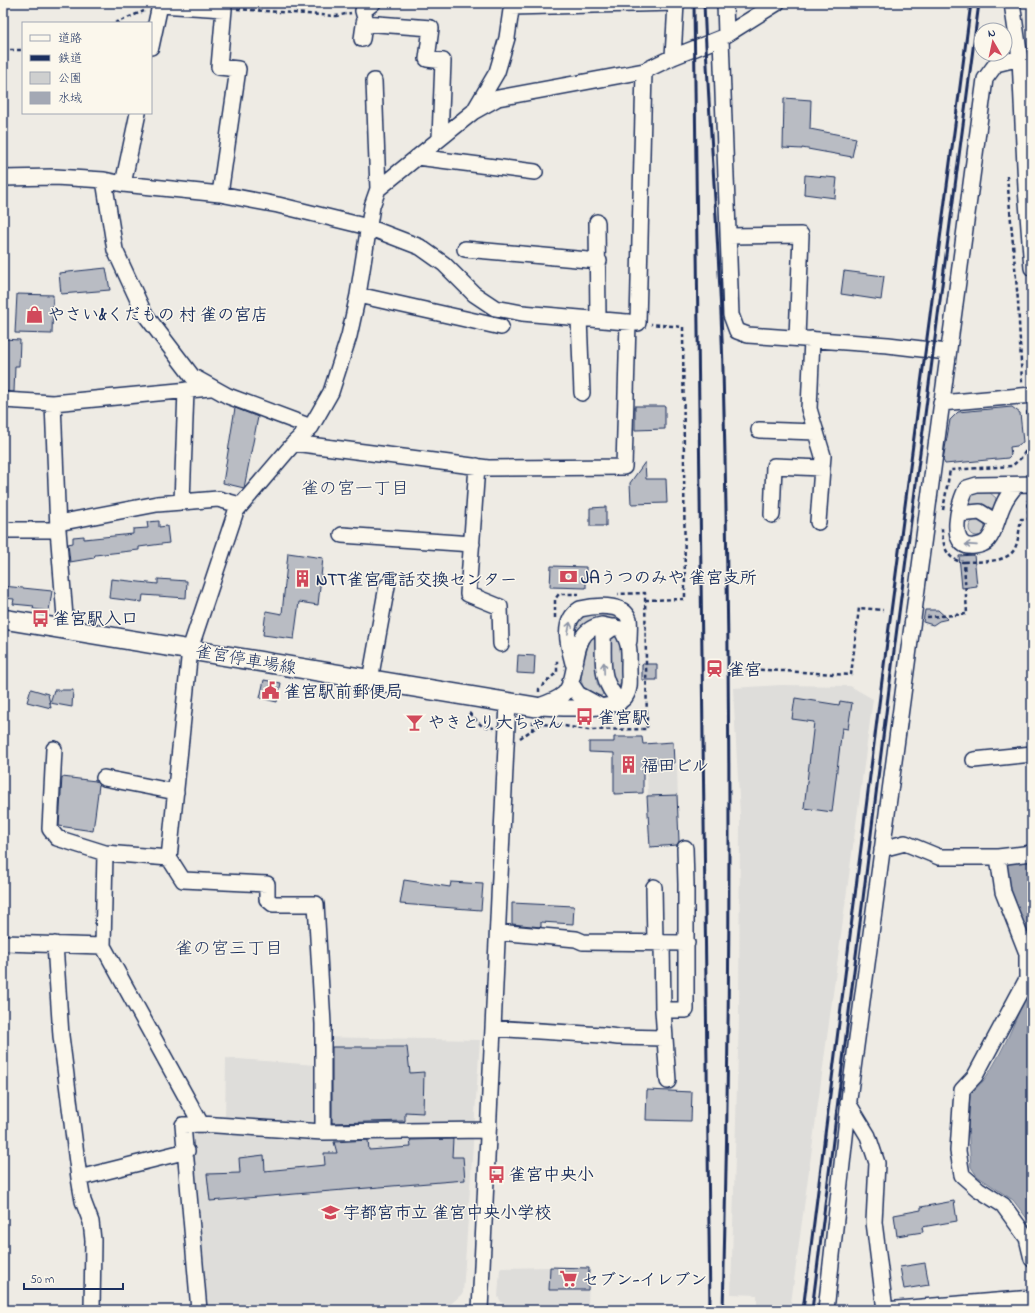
<svg xmlns="http://www.w3.org/2000/svg" width="1035" height="1313" viewBox="0 0 1035 1313" font-family="'Indie Flower','Klee One',sans-serif">
	<style>
		.built { fill: #deddda }
		.green { fill: #cecfcf; stroke: #747f96 }
		.water { fill: #a3a8b4; stroke: #6d7892 }
		.building { fill: #b9bcc3; stroke: #1b2f5e }
		.lines { fill: none; stroke-linecap: round; stroke-linejoin: round }
		.minor-casing { stroke: #1b2f5e; stroke-width: 18 }
		.major-casing { stroke: #1b2f5e; stroke-width: 22 }
		.path { stroke: #1b2f5e; stroke-width: 2.5; stroke-dasharray: 4 3; stroke-linecap: butt }
		.minor { stroke: #fbf7ec; stroke-width: 15 }
		.major { stroke: #fbf7ec; stroke-width: 19 }
		.rail { stroke: #1b2f5e; stroke-width: 3 }
		.oneway { stroke: #8b93a5 }
		.labels { text-anchor: middle; stroke-width: 3; stroke-linejoin: round; paint-order: stroke }
		.poi-label { font-size: 17px; font-weight: bold; fill: #1b2f5e; stroke: #fbf7ec; text-anchor: start }
		.street-label { font-size: 17px; fill: #1b2f5e; stroke: #fbf7ec }
		.neighbourhood-label { font-size: 18px; fill: #1b2f5e; stroke: #fbf7ec }
	</style>
	<rect width="100%" height="100%" fill="#eeebe4"/>
	<filter id="ink" filterUnits="userSpaceOnUse"><feTurbulence type="fractalNoise" baseFrequency=".025" numOctaves="2"/><feDisplacementMap in="SourceGraphic" scale="8" xChannelSelector="R" yChannelSelector="G"/><feConvolveMatrix kernelMatrix="1 2 1 2 8 2 1 2 1" color-interpolation-filters="sRGB"/></filter>
	<g filter="url(#ink)">
		<path class="built" d="M781 685 850 686 873 699 790 1310H757V1295L731 1294 739 1017 740 815 733 688Z
			M677 765 679 845 650 847 647 773 649 767 653 766Z
			M315 1037 480 1040 463 1293 444 1310H203L181 1131 225 1120 226 1058 315 1065Z
			M550 1267 589 1268 588 1310H507L498 1297 500 1268Z"/>
		<path class="green" d="M976 492H989L996 498 994 509 978 504 970 505 967 503 971 495Z
			M969 528a8 8 0 1 1 16 0a8 8 0 1 1-16 0Z
			M617 613 622 619 594 621 574 637V626L581 614Z
			M614 636C617 637 619 639 621 642 624 651 626 681 618 687 605 683 610 650 610 638Z
			M593 637 597 640V683L603 694 601 696C576 691 580 678 585 657 587 650 588 643 593 637Z"/>
		<path class="water" d="M1032 860V957L1007 892 1004 861Z
			M1032 975V1225L1013 1200 977 1176 971 1167 966 1097C972 1092 979 1086 984 1080 1004 1052 1022 1007 1032 975Z"/>
		<path class="building" d="M784 98 811 100 810 129 856 138 852 157 802 148V149L783 148Z
			M805 175 837 178 835 198 804 194Z
			M106 268 110 290 61 294 59 273Z
			M844 271 884 276 881 300 841 294Z
			M17 294 53 295 52 334 15 333Z
			M3 339 20 340 19 366H15L14 392 3 391Z
			M635 406H665V429L635 430Z
			M1012 407 1020 413 1023 442 1017 446 1010 447 1011 455 1008 458 945 464 943 460 950 420 958 412Z
			M235 408 258 417 244 488 223 483Z
			M645 462 646 479H666L667 503 631 504 630 483Z
			M606 507V526H590V508Z
			M159 521V527L167 526 169 543 139 547V550L95 555 94 558 70 562 68 544 73 543V537L84 536V539L133 534V529L148 528 147 522Z
			M288 553 323 558 318 605 299 602 294 639 263 635 266 611 282 614Z
			M974 555 977 586 962 588 959 556Z
			M551 566 586 567V588L550 587Z
			M111 579 158 584V579L187 581 186 598 143 595 142 602 109 598Z
			M3 586 52 591 49 611 33 609 34 606 13 604 14 599 3 598Z
			M925 610H938L948 619 939 621 933 625 923 622Z
			M518 655 535 656 534 674 517 673Z
			M642 664H657V680H642Z
			M264 680 281 683 277 702 260 698Z
			M31 689 48 694 51 708 27 702Z
			M54 690H73L72 707 50 703Z
			M795 698 839 705 840 701 852 703 848 729 842 728 832 812 804 808 814 722 792 719Z
			M614 737H642L643 744 673 742 674 763 643 764V793L614 794V753L589 752V742H614Z
			M62 777 96 781 99 785 93 831 59 826Z
			M677 795 679 841 677 845 650 847 647 796Z
			M404 880 450 887 451 882 483 884 481 910 400 904Z
			M512 903 574 906 573 924 541 922V927L512 924Z
			M332 1047H407L410 1073 424 1072 423 1113 405 1112V1121L332 1123Z
			M647 1090 692 1092 691 1121 646 1120Z
			M453 1139 452 1157H463L465 1180 210 1201 207 1174 240 1173 239 1158 264 1155 265 1171 325 1165 324 1153H337L334 1142 368 1140 369 1150 411 1147 410 1140Z
			M954 1201 957 1221 922 1227 923 1232 897 1236 894 1215 921 1210V1207Z
			M925 1263 929 1285 904 1289 900 1267Z
			M550 1267 589 1268 588 1290H549Z"/>
		<g class="lines">
			<defs>
				<path id="minor" d="M725 3 726 35
					M1012 3 1020 58 1026 188 1032 268
					M511 7 676 3
					M364 23 431 28 427 59 443 61 440 138
					M721 38 731 315 737 331 748 335 888 345 947 352
					M362 39 365 18 363 11 373 3
					M151 47 160 5 224 9 219 67 238 69 220 194
					M673 57 676 3
					M374 81 378 189
					M474 111 497 72 507 38 512 3
					M417 157 535 172
					M3 178 55 177 104 180 123 184 220 194 278 205 368 227 420 247 444 264 474 294 495 308 522 313 638 323 644 71
					M104 180 115 250 144 313 192 376 228 396 311 427
					M123 184 138 113
					M597 222 598 319
					M728 236 801 235 797 338
					M465 249 599 261
					M358 295 501 327
					M579 318 582 393
					M3 400 53 403 210 388
					M53 403 58 530 66 629
					M941 403 1032 395
					M759 430 816 432
					M294 443 488 468 624 467 628 322
					M477 466 468 594 500 607 501 644
					M1016 485C1012 491 1007 496 1004 503 998 514 996 531 988 540 985 544 980 545 974 546 946 550 959 500 967 488L977 485 1032 484
					M182 502 186 390
					M958 514 980 512 996 522
					M772 515 774 466 822 468 823 456 809 409 812 339
					M818 522 822 468
					M58 523 157 504 218 499 240 505
					M3 530H58
					M342 535 472 544
					M602 625 621 629C631 646 629 651 629 670 629 679 631 689 625 697 613 713 556 707 536 707 545 704 556 701 564 694 582 674 567 631 602 625Z
					M614 627 603 635C604 665 599 679 620 702
					M573 663C568 645 561 621 580 609 593 606 623 602 629 619 630 625 629 634 629 641
					M370 680 387 586
					M570 682 578 694 600 706
					M54 749 50 829 57 838 105 853
					M974 760 1032 754
					M104 778 176 792
					M882 849 905 843 939 857H998
					M1032 853 998 857 1003 892 1027 953V979L975 1076 962 1090 958 1151 962 1175 978 1189 1003 1205 1027 1238 1032 1259
					M169 858 183 880 267 884V899L273 904H316L323 1024V1132
					M654 887 655 943
					M498 932 576 939 583 942 687 943
					M3 943 103 946
					M662 943 663 1010 668 1081
					M55 944 61 1036 79 1178 83 1201 91 1222 93 1240 92 1310
					M663 1010H686V884L685 848
					M493 1028 602 1035 618 1037 664 1038
					M848 1103 868 1136 877 1163 874 1222 885 1310
					M201 1124 323 1132 488 1130
					M79 1178 187 1151
					M199 1310 183 1125 201 1124 103 946 105 853 169 858 190 649 236 511 294 443 311 427 331 392 349 336 358 295 372 206 378 189 473 112 498 98 644 71 673 57 721 38 777 3
					M480 1310 508 703
					M826 1310 850 1091 985 79 996 64 1020 58
					M885 1310 1032 1298"/>
				<path id="major" d="M3 619 536 707"/>
			</defs>
			<use href="#minor" class="minor-casing"/>
			<use href="#major" class="major-casing"/>
			<path class="path" d="M237 9 336 16 351 13
				M115 23 144 11
				M3 50H23
				M1007 176 1018 301 1022 383
				M943 510 950 470 1012 466 1021 458 1031 443 1027 409
				M964 562C978 561 1005 564 1014 550 1019 541 1019 529 1021 519H1029L1027 500
				M645 600 685 599 683 327 651 324
				M927 617 967 614 964 562C946 561 942 543 942 527
				M555 618V599L559 594H579
				M732 668 851 675 859 608 883 610
				M539 692V689L557 672V659
				M469 713 482 726 494 728
				M532 731 533 722
				M520 738 541 724 558 725 588 730 647 729 645 593 618 594"/>
			<use href="#minor" class="minor"/>
			<use href="#major" class="major"/>
			<path class="rail" d="M694 3 710 1310
				M704 3C709 126 720 248 723 370 731 684 731 997 723 1310
				M803 1310 881 688 971 3
				M812 1310 889 689 979 3"/>
		</g>
		<defs><path id="oneway-shaft" d="M-6 0H5M1.5-3L5.5 0L1.5 3" fill="none" stroke-width="1.6" stroke-linecap="round" stroke-linejoin="round"/></defs>
		<g class="oneway">
			<use href="#oneway-shaft" transform="translate(971 545) rotate(-176)"/>
			<use href="#oneway-shaft" transform="translate(569 628) rotate(-79)"/>
			<use href="#oneway-shaft" transform="translate(604 668) rotate(-92)"/>
		</g>
	</g>
	<defs>
		<symbol id="shop-bare" viewBox="-9 -9 18 18"><path d="M-5-2.5h2.3a2.7 3.5 0 0 1 5.4 0H5L5.5 6h-11ZM-1.5-2.5h3a1.5 2.3 0 0 0-3 0Z" fill="#d1495b" stroke="#fbf7ec" stroke-width="2.5" paint-order="stroke"/></symbol>
		<symbol id="bank-bare" viewBox="-9 -9 18 18"><path d="M-6-4H6V4H-6ZM0-2.3a2.3 2.3 0 1 0 0 4.6a2.3 2.3 0 1 0 0-4.6Z" fill="#d1495b" stroke="#fbf7ec" stroke-width="2.5" paint-order="stroke"/></symbol>
		<symbol id="building-bare" viewBox="-9 -9 18 18"><path d="M-4-6H4V6H1V3H-1V6H-4ZM-2.5-4.3h1.7v1.8h-1.7ZM.8-4.3h1.7v1.8H.8ZM-2.5-1h1.7V.8h-1.7ZM.8-1h1.7V.8H.8Z" fill="#d1495b" stroke="#fbf7ec" stroke-width="2.5" paint-order="stroke"/></symbol>
		<symbol id="bus-bare" viewBox="-9 -9 18 18"><path d="M-5-6H5V4H4V6H2V4H-2V6H-4V4H-5ZM-3.5-4V0h7V-4ZM-3.5 1.2v1.5H-2V1.2ZM2 1.2v1.5H3.5V1.2Z" fill="#d1495b" stroke="#fbf7ec" stroke-width="2.5" paint-order="stroke"/></symbol>
		<symbol id="station-bare" viewBox="-9 -9 18 18"><path d="M-3-6H3Q5-6 5-4V2Q5 4 3 4L4.5 6H3L1.5 4h-3L-3 6H-4.5L-3 4Q-5 4-5 2V-4Q-5-6-3-6ZM-3.5-4v3h7v-3ZM-3.5 1v1.5H-2V1ZM2 1v1.5H3.5V1Z" fill="#d1495b" stroke="#fbf7ec" stroke-width="2.5" paint-order="stroke"/></symbol>
		<symbol id="civic-bare" viewBox="-9 -9 18 18"><path d="M-.6-6.5H3V-4.5H.6V-3L4-1V1h2V6H-6V1h2V-1L-.6-3ZM-1.2 2.5V6h2.4V2.5Z" fill="#d1495b" stroke="#fbf7ec" stroke-width="2.5" paint-order="stroke"/></symbol>
		<symbol id="bar-bare" viewBox="-9 -9 18 18"><path d="M-6-5H6L.8 .8V4.5H3.5V6h-7V4.5H-.8V.8Z" fill="#d1495b" stroke="#fbf7ec" stroke-width="2.5" paint-order="stroke"/></symbol>
		<symbol id="school-bare" viewBox="-9 -9 18 18"><path d="M0-5L7-2L0 1L-7-2ZM-4 1L0 2.5L4 1V4Q0 6-4 4Z" fill="#d1495b" stroke="#fbf7ec" stroke-width="2.5" paint-order="stroke"/></symbol>
		<symbol id="supermarket-bare" viewBox="-9 -9 18 18"><path d="M-6-5.5h2.5l.6 2H6L4.5 2H-2.5L-4.4-4H-6ZM-1.5 3.2a1.3 1.3 0 1 0 .1 0ZM3 3.2a1.3 1.3 0 1 0 .1 0Z" fill="#d1495b" stroke="#fbf7ec" stroke-width="2.5" paint-order="stroke"/></symbol>
	</defs>
	<g fill-rule="evenodd">
		<use href="#shop-bare" x="22" y="302" width="25" height="25"/>
		<use href="#bank-bare" x="556" y="564" width="25" height="25"/>
		<use href="#building-bare" x="290" y="566" width="25" height="25"/>
		<use href="#bus-bare" x="28" y="606" width="25" height="25"/>
		<use href="#station-bare" x="702" y="656" width="25" height="25"/>
		<use href="#civic-bare" x="258" y="678" width="25" height="25"/>
		<use href="#bus-bare" x="572" y="704" width="25" height="25"/>
		<use href="#bar-bare" x="402" y="710" width="25" height="25"/>
		<use href="#building-bare" x="616" y="752" width="25" height="25"/>
		<use href="#bus-bare" x="484" y="1162" width="25" height="25"/>
		<use href="#school-bare" x="318" y="1200" width="25" height="25"/>
		<use href="#supermarket-bare" x="556" y="1266" width="25" height="25"/>
	</g>
	<g class="labels">
		<g class="poi-label">
			<text x="48" y="320">やさい&amp;くだもの 村 雀の宮店</text>
			<text x="581" y="583">JAうつのみや 雀宮支所</text>
			<text x="316" y="585">NTT雀宮電話交換センター</text>
			<text x="53" y="624">雀宮駅入口</text>
			<text x="728" y="675">雀宮</text>
			<text x="284" y="697">雀宮駅前郵便局</text>
			<text x="598" y="723">雀宮駅</text>
			<text x="428" y="728">やきとり大ちゃん</text>
			<text x="641" y="771">福田ビル</text>
			<text x="509" y="1180">雀宮中央小</text>
			<text x="343" y="1218">宇都宮市立 雀宮中央小学校</text>
			<text x="582" y="1285">セブン-イレブン</text>
		</g>
		<g class="street-label">
			<text transform="translate(246 659) rotate(10)" y="6">雀宮停車場線</text>
		</g>
		<g class="neighbourhood-label">
			<text x="355" y="494">雀の宮一丁目</text>
			<text x="229" y="954">雀の宮三丁目</text>
		</g>
	</g>
	<rect width="1035" height="1313" fill="none" stroke="#fbf7ec" stroke-width="16"/>
	<rect x="8" y="8" width="1019" height="1297" fill="none" stroke="#1b2f5e" stroke-width="1.5" filter="url(#ink)"/>
	<rect x="22" y="22" width="130" height="92" fill="#fbf7ec" stroke="#a1a7b3"/>
	<rect x="30" y="35" width="20" height="6" fill="#fbf7ec" stroke="#a1a7b3"/>
	<text x="58" y="42" font-size="12" fill="#1b2f5e">道路</text>
	<rect x="30" y="55" width="20" height="6" fill="#1b2f5e" stroke="#a1a7b3"/>
	<text x="58" y="62" font-size="12" fill="#1b2f5e">鉄道</text>
	<rect x="30" y="72" width="20" height="12" fill="#cecfcf" stroke="#a1a7b3"/>
	<text x="58" y="82" font-size="12" fill="#1b2f5e">公園</text>
	<rect x="30" y="92" width="20" height="12" fill="#a3a8b4" stroke="#a1a7b3"/>
	<text x="58" y="102" font-size="12" fill="#1b2f5e">水域</text>
	<g transform="translate(993 42) rotate(351)"><circle r="19" fill="#fbf7ec" stroke="#a1a7b3"/>
	<path d="M0-3L7 15L0 10L-7 15Z" fill="#d1495b"/>
	<text y="-6" font-size="11" font-weight="bold" text-anchor="middle" fill="#1b2f5e">N</text>
	</g>
	<path d="M24 1283v6h99v-6" fill="none" stroke="#1b2f5e" stroke-width="2"/>
	<text x="30" y="1283" font-size="12" fill="#1b2f5e" stroke="#fbf7ec" stroke-width="3" paint-order="stroke">50 m</text>
</svg>
